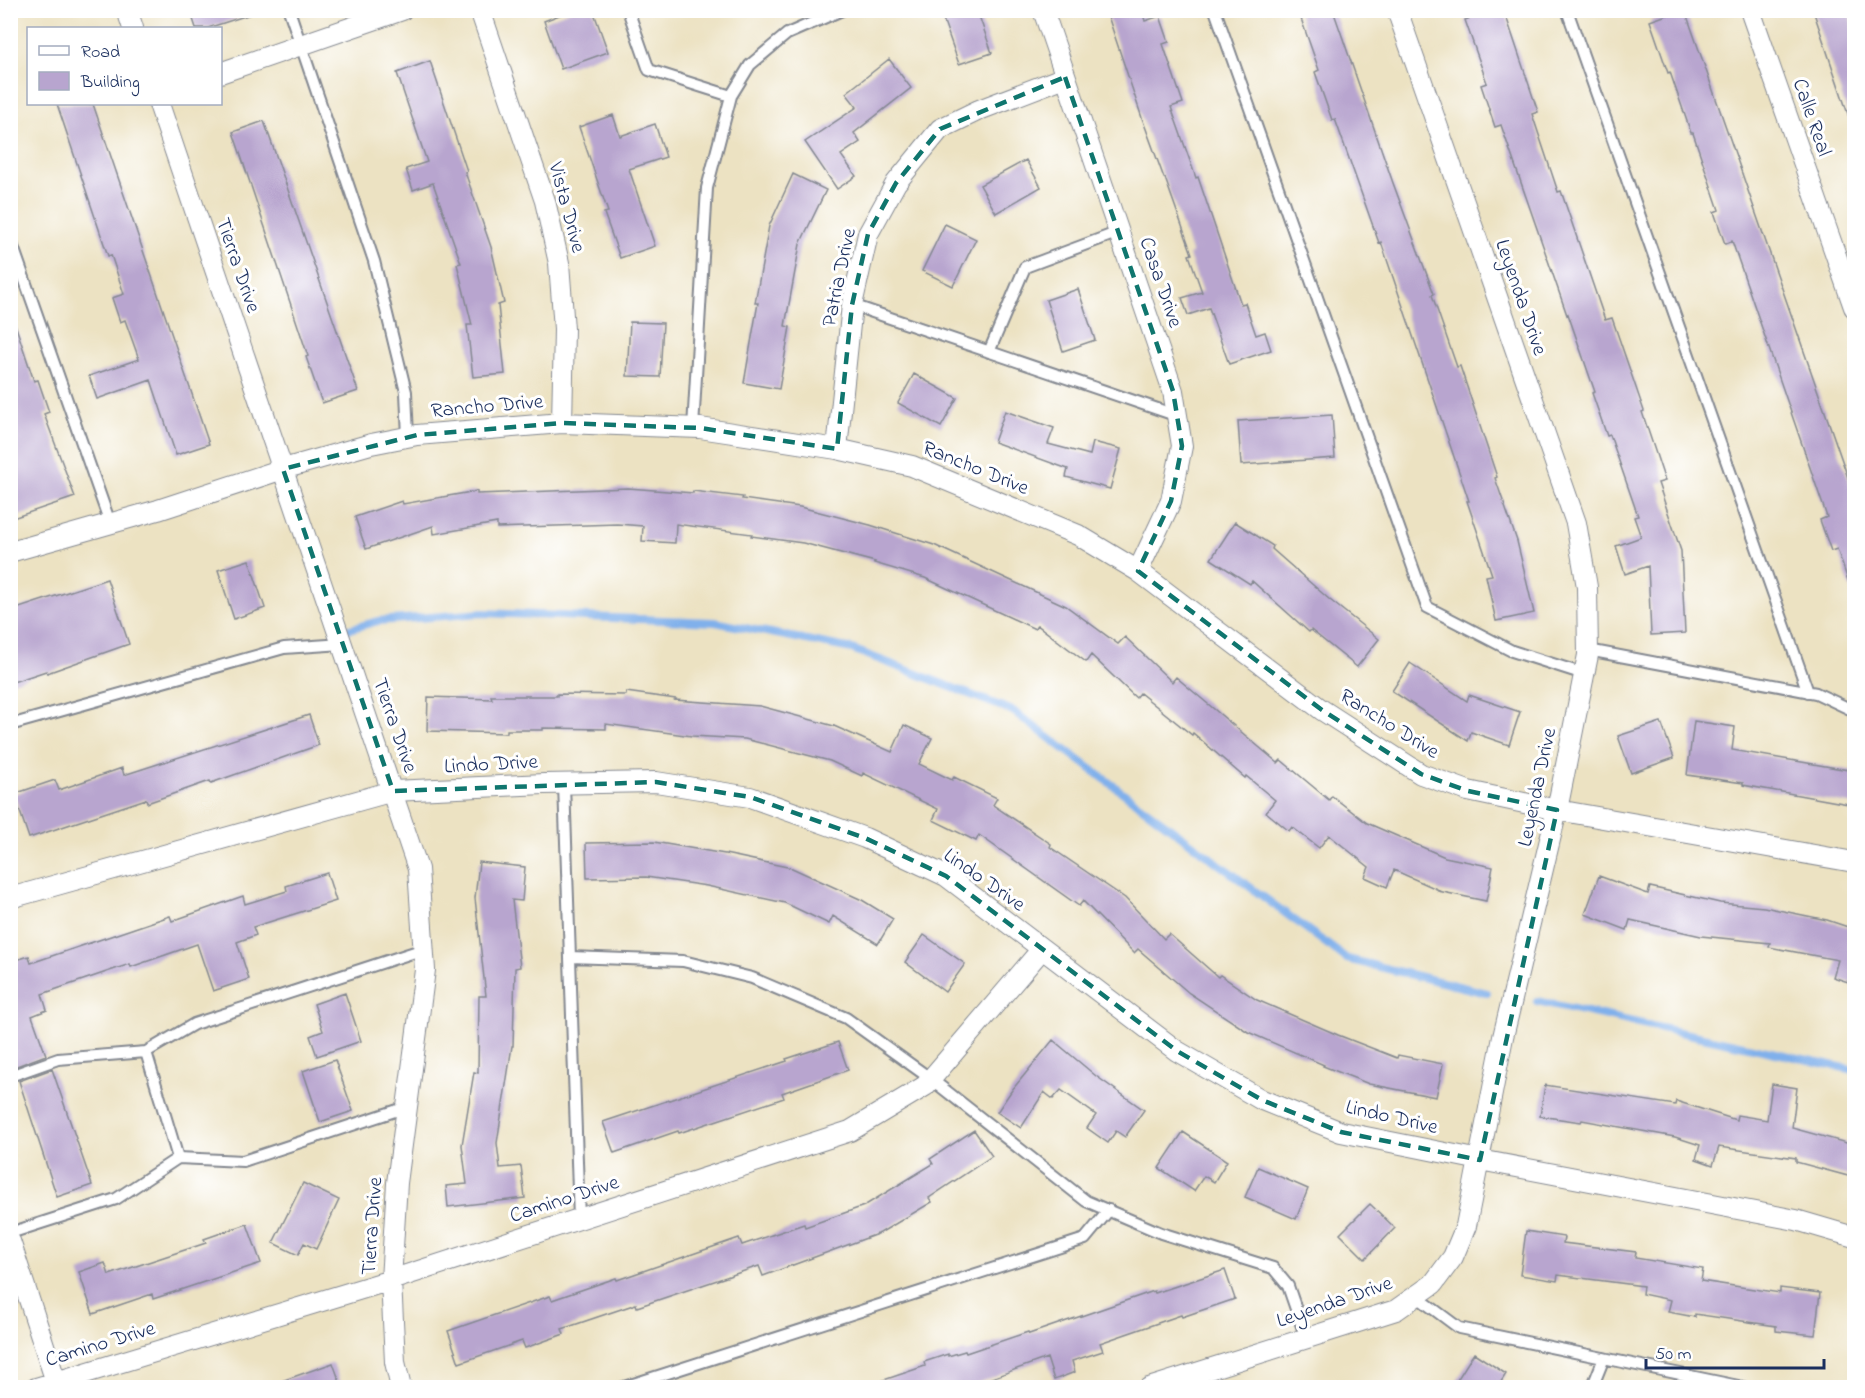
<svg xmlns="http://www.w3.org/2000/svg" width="1865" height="1398" viewBox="0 0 1865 1398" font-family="'Indie Flower',sans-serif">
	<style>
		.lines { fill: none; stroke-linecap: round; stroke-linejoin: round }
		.stream { stroke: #80b0eb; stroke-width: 8 }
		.building { fill: #b8a5cf }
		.service-casing { stroke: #848890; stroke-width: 14 }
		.minor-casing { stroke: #848890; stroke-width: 22 }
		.service { stroke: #fff; stroke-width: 10 }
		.minor { stroke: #fff; stroke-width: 20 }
		.marked { fill: none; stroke: #0f766e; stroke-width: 4.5; stroke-dasharray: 12 8; stroke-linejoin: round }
		.labels { text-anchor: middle; stroke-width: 6; stroke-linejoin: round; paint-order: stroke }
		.street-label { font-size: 21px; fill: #1b2f5e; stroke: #fff }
	</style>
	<rect width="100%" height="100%" fill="#fff"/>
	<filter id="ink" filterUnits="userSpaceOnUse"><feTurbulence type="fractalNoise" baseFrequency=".0167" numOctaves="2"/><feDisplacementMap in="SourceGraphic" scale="12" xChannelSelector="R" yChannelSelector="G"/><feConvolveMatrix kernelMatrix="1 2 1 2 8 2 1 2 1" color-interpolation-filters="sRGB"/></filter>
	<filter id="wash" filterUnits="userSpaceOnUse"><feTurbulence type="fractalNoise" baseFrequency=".008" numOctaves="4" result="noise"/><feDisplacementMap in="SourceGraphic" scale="24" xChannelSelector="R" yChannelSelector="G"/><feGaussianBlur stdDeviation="1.35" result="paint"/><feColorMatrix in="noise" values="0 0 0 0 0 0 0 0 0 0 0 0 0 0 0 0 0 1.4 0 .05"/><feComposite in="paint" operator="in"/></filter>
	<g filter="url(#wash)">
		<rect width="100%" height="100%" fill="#ece2c2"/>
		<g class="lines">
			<path class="stream" d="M339 632 378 621 483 613 715 622 852 649 1013 711 1347 959 1487 993
				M1537 1001 1854 1070"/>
		</g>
		<g id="blocks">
			<path class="building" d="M190 10H250L251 14 208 28H196Z
				M572 10H593L608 52 561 69 544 21Z
				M958 10H977L992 53 959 64 942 16Z
				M1106 10H1142L1145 21 1160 16 1169 42 1163 44 1183 103 1171 107 1196 178 1198 177 1241 304 1245 303 1256 335 1265 332 1271 350 1229 364 1209 308 1188 315 1182 298 1202 292 1189 255 1192 254 1165 178H1164L1142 118Z
				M1298 10H1333L1393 183 1434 294 1432 295 1457 367 1460 366 1497 477 1495 478 1517 541 1534 613 1496 621 1486 576 1492 575 1467 501H1469L1381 242 1379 243 1335 119 1332 120 1315 72 1319 70Z
				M1493 10H1504L1538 112 1532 114 1558 192 1561 191 1605 320 1612 318 1644 411 1642 412 1665 481 1658 483 1681 551 1685 633 1651 635 1648 566 1625 574 1616 546 1641 537 1634 517 1638 516 1610 435 1607 436 1592 393 1595 392 1568 314 1567 315 1501 125 1495 127 1481 85 1487 83 1465 20Z
				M1681 10H1685L1707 73 1854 495V589H1851L1837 549 1831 551 1820 520 1827 517 1732 241 1725 244 1714 212 1719 210 1693 133H1691L1670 72 1668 73 1650 21Z
				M1813 10H1848L1854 30V122L1851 123Z
				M889 59 911 88 854 133 860 142 841 155 856 176 837 189 805 142 857 107 846 93Z
				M430 61 467 171 465 172 491 247 504 303 498 305 505 374 473 377 467 325H472L457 264 461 263 433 183 413 190 406 169 427 162 397 73Z
				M57 104H93L209 444 176 455 151 380 97 399 89 376 139 359 125 320 120 322 112 298 124 294 111 255 108 256Z
				M613 115 620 136 655 124 666 157 629 169 655 246 620 258 604 213 608 212 579 127Z
				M264 121 358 391 322 403 306 357 308 356 233 132Z
				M1026 160 1041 187 996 213 980 185Z
				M793 174 826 190 800 244 785 326 790 327 779 389 744 383 758 303H755L769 226Z
				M945 224 976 239 953 286 922 271Z
				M1078 289 1095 340 1063 351 1046 300Z
				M10 321H14L34 381 38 380 49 412 44 414 75 497 10 519Z
				M630 322 663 323 660 377 627 376Z
				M914 374 957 398 941 427 898 403Z
				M1005 411 1054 428 1048 444 1090 455 1093 442 1121 449 1110 489 1066 477 1068 469 994 442Z
				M1332 415 1335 458 1241 465 1238 421Z
				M628 488 693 493V491L743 497 742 499 800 507 870 525 934 545 1066 606 1118 644 1125 637 1172 682 1176 677 1278 763 1281 760 1329 800 1332 796 1367 823 1445 857 1493 867 1486 901 1438 891 1439 890 1394 870 1387 887 1365 877 1369 867 1329 835 1319 848 1292 827 1289 831 1266 812 1275 800 1246 776 1245 778 1193 733 1192 735 1140 693 1136 698 1091 655 1086 662 1037 625 1035 629 925 578 874 563 875 562 803 543 751 536 752 534 676 524 675 543 642 541 643 526 617 524 497 528V523L434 534 433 526 366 549 355 517 402 501 403 504 477 491V494Z
				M1235 522 1273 546 1272 549 1330 600 1379 639 1357 667 1311 630 1309 632 1252 581 1250 584 1211 559Z
				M249 560 265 608 234 619 218 570Z
				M107 579 129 644 47 673 46 671 10 683V611Z
				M1410 663 1467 701 1469 695 1520 712 1509 745 1471 732 1468 741 1392 691Z
				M626 692 676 699 675 700 760 706 834 726 892 752 904 725 932 738 919 764 952 780 954 777 997 798 993 805 1051 844 1050 847 1125 898 1164 939 1169 934 1218 977 1220 975 1257 1000 1338 1035 1397 1058 1398 1055 1443 1064 1436 1097 1369 1084 1323 1066 1324 1065 1248 1032 1189 993 1138 949 1134 953 1083 901 1079 906 979 835 976 841 933 820 938 809 863 773 862 776 830 761 745 739 692 736 606 724V729L543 728V730H507V733L427 731 428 697 492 699 491 696H557V694L626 695Z
				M309 715 319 745 211 783 210 781 147 803 146 799 29 838 14 794 55 780 59 790 122 768 124 775Z
				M1694 721 1735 727 1732 750 1854 771V805L1743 785V783L1687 775Z
				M1661 722 1674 758 1631 773 1618 736Z
				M654 842 725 854 792 868 862 900 893 919 878 944 833 916 829 924 785 903 707 886 646 877 587 878 586 843Z
				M479 862 525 867 522 901 512 900 520 967 515 968 513 1046H512L497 1143 500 1168 521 1166 525 1198 448 1207 446 1186 467 1184 462 1145 474 1072 478 1073 479 996H486L475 898Z
				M327 873 336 901 253 927 256 935 237 942 249 979 213 991 197 944 131 967 130 964 42 994 47 1010 32 1016 46 1055 14 1067 10 1057V962L29 956 31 963 170 916 172 921 243 896 245 904 287 891 286 886Z
				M1599 876 1648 894 1650 887 1720 903 1764 907 1827 920 1848 927 1850 921H1854V984L1833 977 1838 960 1769 947 1770 943 1701 936 1630 920 1627 930 1585 914Z
				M924 935 965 964 945 992 905 962Z
				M345 993 361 1041 317 1056 310 1036 323 1031 314 1004Z
				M1053 1040 1096 1076 1144 1110 1125 1137 1116 1131 1108 1143 1087 1128 1096 1115 1061 1090 1053 1099 1044 1092 1021 1128 997 1112 1012 1090Z
				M838 1042 848 1070 782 1093 784 1098 679 1133 678 1131 614 1153 603 1122 787 1061 786 1059Z
				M335 1060 353 1111 320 1122 303 1071Z
				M52 1069 92 1185 57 1197 19 1081Z
				M1772 1084 1797 1088 1792 1128 1854 1145V1153L1848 1176 1796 1162V1158L1719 1147 1713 1165 1696 1159 1700 1145 1675 1137 1582 1120 1581 1122 1540 1116 1545 1085 1675 1105 1676 1101 1736 1120 1737 1115 1767 1120Z
				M974 1130 992 1156 929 1198 932 1202 880 1233 763 1276 759 1266 637 1307 636 1304 562 1329 564 1334 525 1348 522 1341 459 1363 448 1331 550 1296 552 1300 616 1278 617 1280 739 1238 742 1245 804 1224 805 1227 864 1206 933 1164 930 1159Z
				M1183 1132 1227 1161 1214 1182 1204 1176 1194 1191 1159 1168Z
				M1258 1167 1308 1189 1296 1219 1245 1197Z
				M303 1183 339 1200 316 1249 304 1243 298 1255 273 1243Z
				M1370 1204 1395 1228 1365 1259 1340 1234Z
				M247 1224 261 1263 153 1299 152 1294 93 1314 79 1272 105 1263 109 1275 206 1243 204 1239Z
				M1526 1231 1564 1237 1563 1243 1636 1252 1635 1258 1703 1269 1701 1281 1780 1293V1288L1820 1293 1815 1335 1776 1331V1326L1695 1314V1317L1668 1312 1671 1300 1642 1294 1643 1286 1558 1275 1557 1281 1520 1275Z
				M1225 1270 1235 1299 1182 1317 1181 1315 1100 1343 1103 1351 1072 1361 1075 1372 1054 1380 1047 1358 964 1388H872V1384L925 1366 924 1362 948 1354V1356L965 1351 966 1353 1028 1332 1029 1334 1154 1291 1155 1293Z
				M1474 1353 1506 1374 1497 1388H1452Z
				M333 1363 342 1388H273V1384Z"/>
		</g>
	</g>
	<g filter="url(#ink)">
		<use href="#blocks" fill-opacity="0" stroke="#848890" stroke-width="1.5"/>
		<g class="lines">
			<defs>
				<path id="service" d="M289 10 374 261 406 392 408 437
					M628 10 649 70 731 96
					M1215 10 1427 607 1512 651 1584 674
					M1567 10 1808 692
					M10 238 110 523
					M852 305 1178 416
					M989 352 1025 267 1119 232
					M693 428 707 188 731 96 750 65 787 34 842 10
					M1588 650 1816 693 1854 711
					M10 725 284 648 343 644
					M564 784 579 1219
					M570 957 683 961 752 978 846 1018 931 1079 1086 1201 1161 1233 1273 1268 1288 1286 1306 1338
					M146 1052 178 1158
					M10 1076 58 1059 146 1052 194 1024 424 949
					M10 1233 116 1199 178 1158 243 1161 407 1107
					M1416 1296 1459 1328 1748 1388
					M621 1388 1085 1239 1109 1210
					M1592 1388 1604 1358"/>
				<path id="minor" d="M127 10 133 28
					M480 10 545 201 559 263 564 329 562 423
					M1043 10 1173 391 1182 446 1171 501 1138 571
					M1750 10 1854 307
					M220 73 402 10
					M159 104 418 869 425 970 397 1183 391 1280 395 1362 401 1388
					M837 449 852 305 868 234 896 183 940 129 979 110 1065 77
					M10 552 158 510 283 469 371 444 417 435 562 423 700 428 837 449 912 466 1078 535 1138 571 1322 710 1421 774 1468 791 1557 810 1854 862
					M10 898 393 791 544 784 656 782 750 797 865 838 946 876 1177 1051 1262 1100 1341 1132 1480 1160 1796 1220 1854 1237
					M10 1241 56 1382
					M36 1388 391 1280 850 1131 925 1086 1042 949
					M1149 1388 1396 1310 1433 1284 1453 1257 1466 1226 1503 1037 1557 810 1588 655 1587 587 1576 523 1397 10"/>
			</defs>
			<use href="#service" class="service-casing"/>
			<use href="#minor" class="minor-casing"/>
			<use href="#service" class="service"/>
			<use href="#minor" class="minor"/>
		</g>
	</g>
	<path class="marked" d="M1065 77 1173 391 1182 446 1171 501 1138 571 1322 710 1421 774 1468 791 1557 810 1480 1160 1341 1132 1262 1100 1177 1051 946 876 865 838 750 797 656 782 393 791 283 469 417 435 562 423 700 428 837 449 852 305 868 234 896 183 940 129Z"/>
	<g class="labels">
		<g class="street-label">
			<text transform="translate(1813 117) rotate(71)" y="7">Calle Real</text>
			<text transform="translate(568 207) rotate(75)" y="7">Vista Drive</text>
			<text transform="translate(239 265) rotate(71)" y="7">Tierra Drive</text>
			<text transform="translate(838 277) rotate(-78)" y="7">Patria Drive</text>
			<text transform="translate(1162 282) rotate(71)" y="7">Casa Drive</text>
			<text transform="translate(1522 297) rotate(71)" y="7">Leyenda Drive</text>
			<text transform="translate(487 405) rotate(-5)" y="7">Rancho Drive</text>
			<text transform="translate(976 467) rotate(22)" y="7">Rancho Drive</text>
			<text transform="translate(1390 723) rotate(32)" y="7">Rancho Drive</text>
			<text transform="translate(396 725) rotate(71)" y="7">Tierra Drive</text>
			<text transform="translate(491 763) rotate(-3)" y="7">Lindo Drive</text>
			<text transform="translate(1536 787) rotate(-78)" y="7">Leyenda Drive</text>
			<text transform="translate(985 879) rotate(35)" y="7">Lindo Drive</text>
			<text transform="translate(1392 1116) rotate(13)" y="7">Lindo Drive</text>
			<text transform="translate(564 1198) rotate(-18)" y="7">Camino Drive</text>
			<text transform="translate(371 1226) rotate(-86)" y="7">Tierra Drive</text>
			<text transform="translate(1334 1301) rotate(-19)" y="7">Leyenda Drive</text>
			<text transform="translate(100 1343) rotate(-17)" y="7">Camino Drive</text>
		</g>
	</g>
	<rect width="1865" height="1398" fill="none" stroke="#fff" stroke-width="36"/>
	<rect x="27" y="27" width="195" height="78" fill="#ffffff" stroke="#a4acbf" stroke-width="1.5"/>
	<rect x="39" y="46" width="30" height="9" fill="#ffffff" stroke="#a4acbf" stroke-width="1.5"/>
	<text x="81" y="57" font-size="18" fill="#1b2f5e">Road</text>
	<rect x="39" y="72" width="30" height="18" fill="#b8a5cf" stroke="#a4acbf" stroke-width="1.5"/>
	<text x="81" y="87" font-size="18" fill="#1b2f5e">Building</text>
	<path d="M1646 1359v9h178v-9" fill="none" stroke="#1b2f5e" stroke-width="3"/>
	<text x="1655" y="1359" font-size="18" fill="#1b2f5e" stroke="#ffffff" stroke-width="4.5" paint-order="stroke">50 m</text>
</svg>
